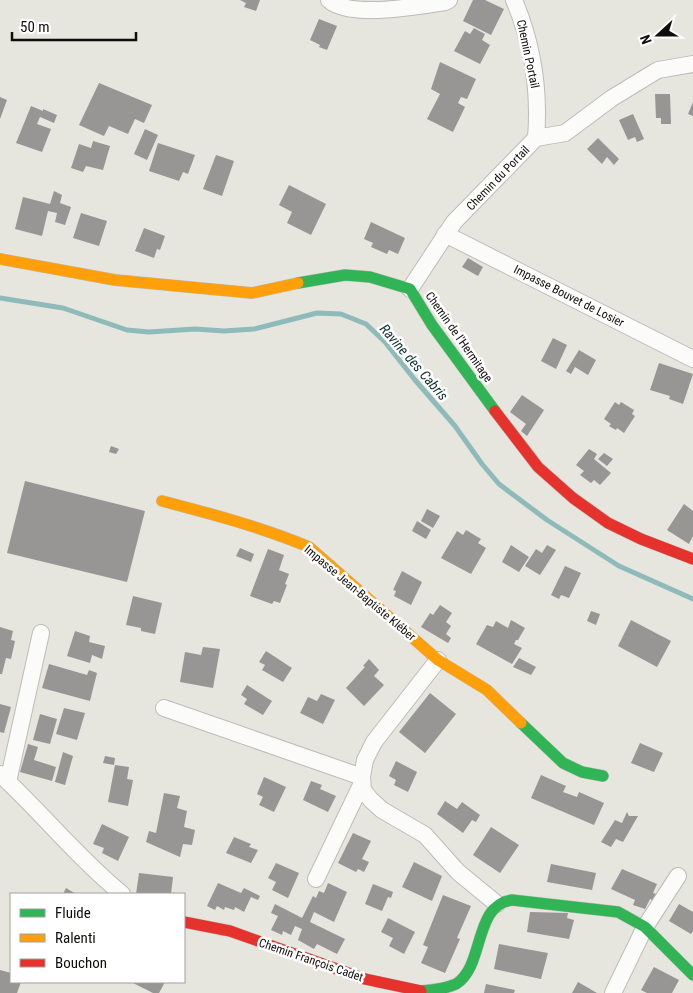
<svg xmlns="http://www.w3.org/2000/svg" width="693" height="993" viewBox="0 0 693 993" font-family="'Roboto Condensed',sans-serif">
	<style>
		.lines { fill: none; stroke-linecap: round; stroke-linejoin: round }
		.stream { stroke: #8ebbba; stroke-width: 5 }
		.building { fill: #979695 }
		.street-casing { stroke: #bdbcb7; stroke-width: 18 }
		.fast-casing { stroke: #bdbcb7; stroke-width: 12 }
		.slow-casing { stroke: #bdbcb7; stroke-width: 12 }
		.jam-casing { stroke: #bdbcb7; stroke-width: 12 }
		.street { stroke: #fbfbfa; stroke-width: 16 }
		.fast { stroke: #30b455; stroke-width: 11 }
		.slow { stroke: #ff9f0a; stroke-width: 11 }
		.jam { stroke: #e5322d; stroke-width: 11 }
		.labels { text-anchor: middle; stroke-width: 5; stroke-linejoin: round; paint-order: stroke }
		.street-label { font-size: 12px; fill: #100e0b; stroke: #fff }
		.water-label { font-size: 14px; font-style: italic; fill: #0d2f2f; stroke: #fff }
	</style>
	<rect width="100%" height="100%" fill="#e6e5de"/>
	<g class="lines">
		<path class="stream" d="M0 298 63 308 127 330 149 332 195 329 224 331 254 329 317 313 341 314 366 324 385 342 415 380 455 426 482 464 499 484 547 520 619 566 693 599"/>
	</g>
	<path class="building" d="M240 0H260L256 11 244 7 246 3Z
		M473 0H485L504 9 491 35 463 21Z
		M319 19 337 26 327 50 319 47 320 45 310 40Z
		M474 28 485 34 482 40 490 45 480 64 454 51 465 31 470 34Z
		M440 62 476 79 467 99 461 97 458 103 465 107 453 132 427 119 440 94 431 89Z
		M99 83 152 105 144 123 135 119 128 134 109 126 104 136 79 125Z
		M655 94H670L671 124H661V118H656Z
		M0 97 7 100 0 119Z
		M693 102V116L688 114Z
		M31 106 43 111V109L57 115 54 123 40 117 37 124 51 129 42 152 16 143Z
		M633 114 644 139 637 142 635 137 628 140 619 120Z
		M145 129 158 135 147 160 134 154Z
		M598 138 619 159 614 165 607 157 602 164 587 149Z
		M93 141 110 146 103 170 86 166 83 172 71 168 79 144 91 148Z
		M158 143 195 155 188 174 183 172 179 181 149 171Z
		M216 155 234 161 222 196 203 189Z
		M289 185 326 204 311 235 287 223 292 212 279 205Z
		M54 191 62 195 60 203 71 207 65 225 55 222 57 213 48 211 42 236 15 229 23 197 50 204Z
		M81 213 107 221 99 246 73 238Z
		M371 222 405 238 398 254 389 250 387 254 371 247 373 243 364 239Z
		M144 228 165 236 160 250 157 249 154 258 135 251Z
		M468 258 483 267 478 276 462 267Z
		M553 338 567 345 556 369 541 361Z
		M579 350 596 360 588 375 575 367 571 374 566 371Z
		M659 363 693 374 683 404 669 399 670 396 650 390Z
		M522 395 544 410 527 436 521 431 526 424 510 412Z
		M615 402 619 405 621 402 634 410 632 414 635 416 624 433 617 428 616 430 609 426 611 424 604 419Z
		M111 446 119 449 116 454 109 452Z
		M589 449 597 454 594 459 611 473 600 485 594 480 591 483 580 475 584 471 576 465Z
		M604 453 613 459 607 466 598 459Z
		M25 481 145 511 127 582 7 553Z
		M684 504 693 511V536L689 544 667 530Z
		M427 509 440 516 433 528 421 521Z
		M417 521 431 530 426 539 412 531Z
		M466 530 481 539 478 543 486 548 471 574 441 558 457 531 463 535Z
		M511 545 529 557 519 572 502 562Z
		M547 545 556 550 540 575 525 566 536 549 542 553Z
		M240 548 254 554 251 562 236 556Z
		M268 549 284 555 279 570 289 574 285 584 287 585 280 603 274 601 272 604 250 596Z
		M565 566 581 573 569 598 561 595 559 599 551 595Z
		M402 571 422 582 411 605 394 596 396 591 393 590Z
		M133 596 162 603 155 634 141 631V628L126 625Z
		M440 605 452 613 446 622 451 626 446 634 451 638 448 643 421 627 430 613 433 615Z
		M591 611 600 614 596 625 587 621Z
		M511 620 525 628 518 640H516L514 644 522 648 512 664 476 644 487 625 493 627 496 621 508 628Z
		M631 620 671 641 657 667 618 646Z
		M0 627 13 631 11 640 15 641 11 659 6 658 2 674H0Z
		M75 631 90 636 89 642 105 646 102 659 92 655 90 663 67 656Z
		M203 647 220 649 213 688 180 682 185 652 201 655Z
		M266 651 292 668 283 682 262 670 265 665 259 662Z
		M519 658 536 667 531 675 513 667Z
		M369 659 379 670 374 676 384 685 364 706 346 688 365 667 363 666Z
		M49 664 87 675 89 670 97 673 90 701 42 688Z
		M247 685 272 701 263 715 244 704 247 699 241 695Z
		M430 693 456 714 425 753 399 732Z
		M321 694 335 700 323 724 300 713 308 697 317 701Z
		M0 704 11 707 4 733 0 732Z
		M64 708 85 713 77 740 56 734Z
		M40 714 57 719 50 744 33 740Z
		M640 743 663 753 654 772 631 763Z
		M28 744 38 747 34 760 56 767 52 781 20 772Z
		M63 752 73 756 65 785 55 782Z
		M105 756 115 758 114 765 103 763Z
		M396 761 417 772 408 792 394 785 396 780 389 776Z
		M115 765 129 767 127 779 133 780 128 806 108 802Z
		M541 775 566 786 563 792 577 797 579 792 604 803 594 825 531 798Z
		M264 777 286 787 274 812 259 805 263 797 257 794Z
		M311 781 322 785 320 789 336 796 328 812 303 800Z
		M164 793 180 796 177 808 187 811 184 827 195 830 192 845 183 844 180 857 146 842 149 831 156 833Z
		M445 801 457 809 462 802 480 815 476 822 472 820 463 833 437 814Z
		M627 812 629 816H638L623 842 616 839 611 847 601 842 615 820 622 823Z
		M102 824 129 837 118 861 102 853 104 848 93 844Z
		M491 827 519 845 500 873 473 855Z
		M353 833 371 841 362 859 369 862 364 872 358 869 356 872 338 863Z
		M234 837 251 844 249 847 258 850 251 863 226 853Z
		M414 862 442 876 432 901 402 887Z
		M276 863 299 873 288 898 272 890 276 882 268 878Z
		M551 864 596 873 592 890 547 882Z
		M622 869 657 884 653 893 657 894 654 901 650 899 645 909 633 905 635 900 611 889Z
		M139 873 173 877 171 894H136Z
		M218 883 241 893 244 888 260 896 258 900 251 897 244 912 235 907 234 910 225 907 224 910 217 906 215 910 207 906Z
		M328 883 347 892 334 922 314 912 310 922 345 939 337 954 317 944 314 949 298 940 302 929 295 926 291 935 283 931 282 935 271 930 278 916 271 913 275 904 302 918 313 896 316 898 319 891 324 893Z
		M373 884 393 892 391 898 388 897 382 911 365 904Z
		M66 888 76 894H63Z
		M443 895 471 906 457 938 460 939 445 973 421 963 428 947 423 945Z
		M679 904 693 912V931L691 934 669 921Z
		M530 912 568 913 567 918 574 920 569 939 527 932Z
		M388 918 415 932 404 954 389 946 393 938 381 932Z
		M499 944 548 953 541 979 494 969Z
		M654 967 679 980 672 993H647L641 990Z
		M0 970 11 973V982H21L17 993H0Z
		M131 982H165L159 993H153Z
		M578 982 597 993H572Z
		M486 984 515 990 514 993H484Z"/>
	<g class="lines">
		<defs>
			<path id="street" d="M329 0C350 19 419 6 445 2L449 0
				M514 0C533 45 540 89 536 138
				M445 234 693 359
				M410 289 454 222 536 138 565 133 612 98 658 70 693 64
				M438 660 374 742 365 760 362 777 363 790 371 800 382 810 425 835 458 872 497 904
				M164 708 362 777
				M0 774C42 813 78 858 122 894
				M8 782 41 633
				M316 879 362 783
				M613 993 645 927 678 876"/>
			<path id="fast" d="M298 283 345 275 370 277 410 289 432 325 495 411
				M521 723 563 763 582 772 603 776
				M421 991C433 990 445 989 456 984 485 966 473 905 512 900L618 912 645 927 693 975"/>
			<path id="slow" d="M0 259 115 280 252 293 298 283
				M162 501C212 514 261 527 309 547L438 660 487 690 521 723"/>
			<path id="jam" d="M495 411 538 467 573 498 608 523 641 539 693 559
				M184 922 230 931 365 979 421 991"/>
		</defs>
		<use href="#street" class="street-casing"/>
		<use href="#fast" class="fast-casing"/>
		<use href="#slow" class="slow-casing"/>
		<use href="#jam" class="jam-casing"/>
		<use href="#street" class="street"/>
		<use href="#fast" class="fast"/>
		<use href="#slow" class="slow"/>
		<use href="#jam" class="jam"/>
	</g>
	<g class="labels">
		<g class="street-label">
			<text transform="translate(528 54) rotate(78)" y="4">Chemin Portail</text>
			<text transform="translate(498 178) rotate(-46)" y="4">Chemin du Portail</text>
			<text transform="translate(569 296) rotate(27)" y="4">Impasse Bouvet de Losier</text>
			<text transform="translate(459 337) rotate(55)" y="4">Chemin de l'Hermitage</text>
			<text transform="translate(360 593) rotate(40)" y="4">Impasse Jean-Baptiste Kléber</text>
			<text transform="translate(311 960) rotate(19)" y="4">Chemin François Cadet</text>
		</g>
		<g class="water-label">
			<text transform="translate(414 362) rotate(49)" y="5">Ravine des Cabris</text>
		</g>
	</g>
	<rect x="10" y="893" width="175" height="90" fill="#ffffff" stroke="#9f9f9d"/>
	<rect x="20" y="909" width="25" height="8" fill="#30b455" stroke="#9f9f9d"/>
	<text x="55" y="918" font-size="15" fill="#100e0b">Fluide</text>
	<rect x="20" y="934" width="25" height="8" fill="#ff9f0a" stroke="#9f9f9d"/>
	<text x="55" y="943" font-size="15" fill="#100e0b">Ralenti</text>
	<rect x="20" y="959" width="25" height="8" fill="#e5322d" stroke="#9f9f9d"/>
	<text x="55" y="968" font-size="15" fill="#100e0b">Bouchon</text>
	<g transform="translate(658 35) rotate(249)" stroke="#ffffff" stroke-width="4" paint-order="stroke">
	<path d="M0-4L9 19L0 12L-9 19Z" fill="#100e0b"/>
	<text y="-8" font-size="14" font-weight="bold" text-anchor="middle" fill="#100e0b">N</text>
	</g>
	<path d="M12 32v8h124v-8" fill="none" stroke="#100e0b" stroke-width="2.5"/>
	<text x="20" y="32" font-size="15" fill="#100e0b" stroke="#ffffff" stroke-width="4" paint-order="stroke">50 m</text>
</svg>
